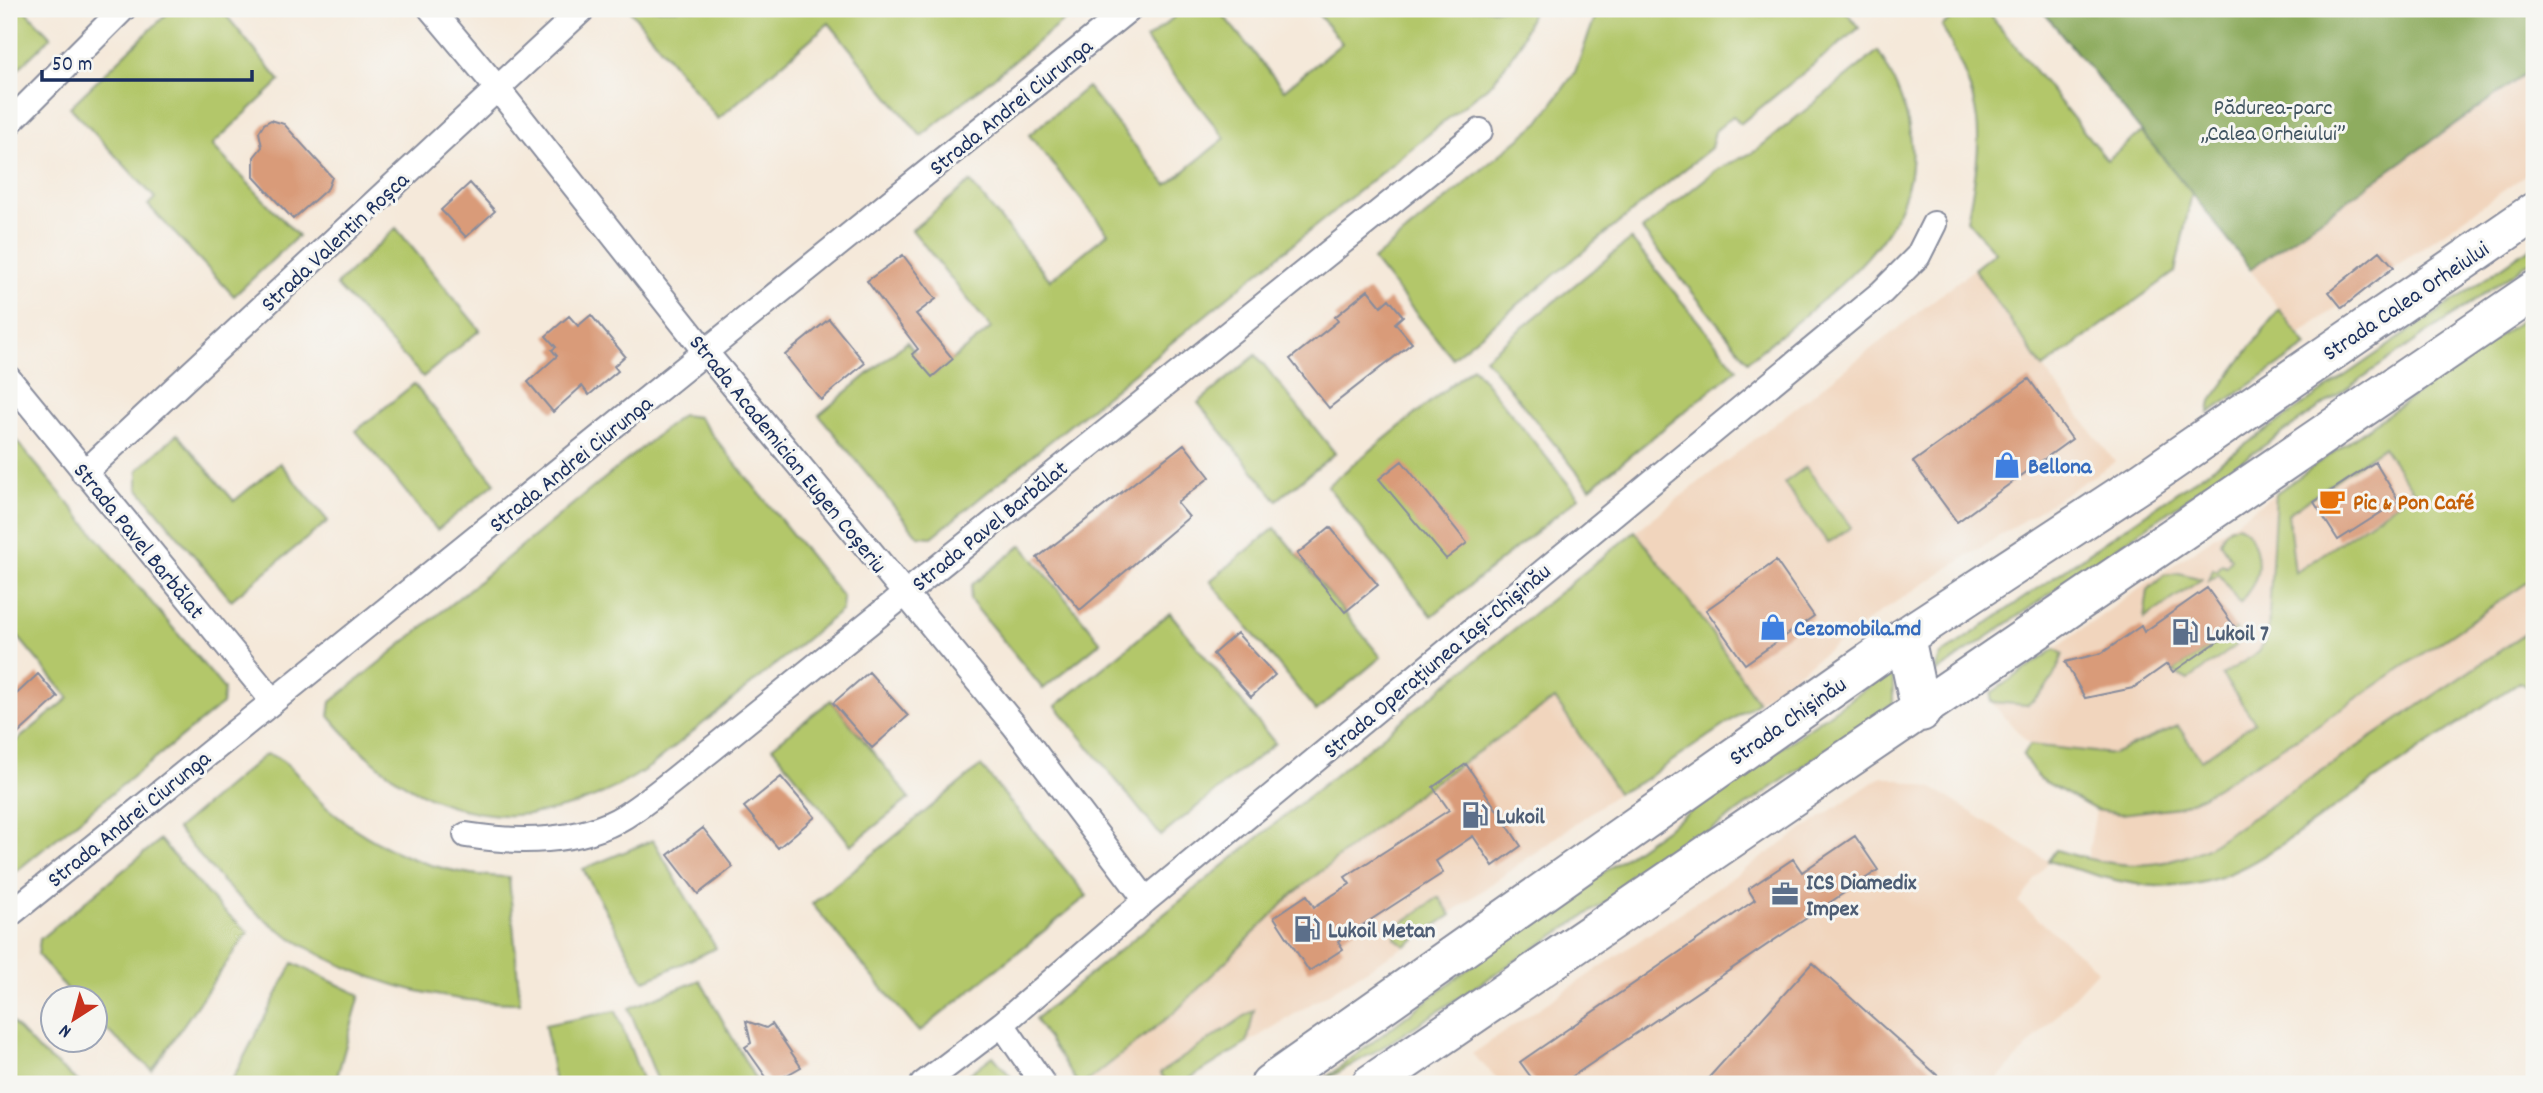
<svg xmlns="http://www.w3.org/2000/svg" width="2543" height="1093" viewBox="0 0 2543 1093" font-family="Dekko,sans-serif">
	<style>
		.built { fill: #f1d5bd }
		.green { fill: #b3c76b; stroke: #677b64; stroke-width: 2; fill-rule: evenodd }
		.forest { fill: #8eac5f; stroke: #546e5e; stroke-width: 2 }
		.building { fill: #d99b79 }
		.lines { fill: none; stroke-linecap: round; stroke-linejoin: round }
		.street-casing { stroke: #888c9c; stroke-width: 28 }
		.highway-casing { stroke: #888c9c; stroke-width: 42 }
		.street { stroke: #fff; stroke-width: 24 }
		.highway { stroke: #fff; stroke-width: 38 }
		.labels { text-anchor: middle; stroke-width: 6; stroke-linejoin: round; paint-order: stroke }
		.street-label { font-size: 23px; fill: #1b2f5e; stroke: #f6f6f2 }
		.park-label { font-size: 23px; fill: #415561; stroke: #f6f6f2 }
		.shop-label { font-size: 23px; font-weight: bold; fill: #366cbe; stroke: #f6f6f2; text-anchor: start }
		.food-label { font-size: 23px; font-weight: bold; fill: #c56008; stroke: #f6f6f2; text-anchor: start }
		.service-label { font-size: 23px; font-weight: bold; fill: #4e5e75; stroke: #f6f6f2; text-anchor: start }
	</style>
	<rect width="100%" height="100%" fill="#f6f6f2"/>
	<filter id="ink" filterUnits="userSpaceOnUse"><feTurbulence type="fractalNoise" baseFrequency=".0143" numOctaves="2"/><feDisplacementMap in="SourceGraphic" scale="14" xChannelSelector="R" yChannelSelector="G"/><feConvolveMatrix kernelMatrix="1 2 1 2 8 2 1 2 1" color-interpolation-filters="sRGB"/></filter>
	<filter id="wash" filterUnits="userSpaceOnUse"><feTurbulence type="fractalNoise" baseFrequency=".00686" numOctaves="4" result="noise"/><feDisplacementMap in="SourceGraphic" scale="28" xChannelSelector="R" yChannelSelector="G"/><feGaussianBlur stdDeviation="1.57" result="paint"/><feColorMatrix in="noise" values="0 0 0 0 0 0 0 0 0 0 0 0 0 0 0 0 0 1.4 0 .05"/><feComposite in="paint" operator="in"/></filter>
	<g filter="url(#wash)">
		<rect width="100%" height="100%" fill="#f5e9da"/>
		<path class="built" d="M2534 68V169L2298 335 2250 269Z
			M1974 269 2043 368 2115 462 1880 612 1758 702 1700 616 1635 532Z
			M2534 384V692L2519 682 2267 853 2218 878 2190 885 2159 887 2085 872 2104 766 2030 745 1991 702V693L2276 493 2274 522 2383 447 2402 471Z
			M1555 698 1618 793 1405 946 1181 1084H1084L1175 1012 1294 893 1420 792Z
			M1882 776 1933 788 2048 861 2019 903 2098 970 1993 1084H1503L1472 1054Z"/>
		<path class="green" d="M9 9H24L51 37 9 78Z
			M172 9H221L280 81 212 145 298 236 234 296 148 205 155 198 70 107Z
			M629 9H1078L921 136 829 23 718 119Z
			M1184 9H1218L1284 90 1342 43 1314 9H1533L1519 46 1493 82 932 537 918 536 819 415 907 342 933 375 991 328 912 230 970 182 1050 280 1108 233 1029 135 1087 87 1167 185 1225 138 1146 40Z
			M1598 9H1844L1859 28 1740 124 1733 116 1715 131 1711 148 1452 358 1373 260 1539 122 1575 72Z
			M1964 9H1985L2107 160 2142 132 2192 193 2175 272 2043 368 1974 269 1995 252 1967 220C1985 133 1984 106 1942 26Z
			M1878 51C1970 205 1855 273 1748 361L1642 230 1716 170 1754 152Z
			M396 228 480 330 423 377 336 285Z
			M1631 239 1737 369 1590 488 1485 358Z
			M2534 245V259L1934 674 1940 656Z
			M2279 309 2307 346 2209 413 2211 401Z
			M2534 311V578L2313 728 2204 795 2179 807 2121 814 2096 810 2038 778 2023 755 2030 745 2113 754 2178 726 2201 760 2255 722 2222 675 2259 652 2268 633 2276 493ZM2383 447 2414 492 2295 573 2288 514Z
			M1256 355 1335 453 1277 500 1198 403Z
			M1473 367 1579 497 1432 616 1327 486Z
			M414 384 495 483 437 530 356 431Z
			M682 415 698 417 843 597 842 610 651 766C532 847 420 826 329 716L331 702Z
			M9 432 224 689 222 704 9 877V747L69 698 9 626Z
			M177 434 234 501 280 463 328 521 231 600 138 488V470Z
			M1806 467 1851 527 1828 543 1784 483Z
			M2238 525C2255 532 2262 562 2255 580 2252 588 2244 596 2240 604L2219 574 2209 581 2213 569 2217 571 2222 564 2226 566 2231 559 2220 542C2224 531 2228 527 2238 525Z
			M1275 528 1381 657 1316 711 1210 581Z
			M1635 531 1700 616 1758 702 1643 781 1618 793 1555 699 1420 792 1294 893 1175 1012 1084 1084H1078L1035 1019Z
			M1022 545 1101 642 1043 689 970 600 972 585Z
			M2179 573 2202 579 2144 619 2148 590 2164 575Z
			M1170 613 1275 743 1161 836 1056 706Z
			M2534 628V692L2519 682C2462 721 2404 760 2347 799 2299 831 2247 877 2189 885 2141 892 2093 874 2048 861L2056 850C2111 867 2154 873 2207 848Z
			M2236 629 2239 636 2236 646 2188 680 2173 672Z
			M2055 649 2063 654C2055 677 2047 691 2027 705L1991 702V693Z
			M1893 669V703L1643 878 1383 1047 1318 1084 1482 958Z
			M831 700 910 798 851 845 772 747Z
			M266 754C292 758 306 790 325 806 377 851 441 876 509 877L520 1003C409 1003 300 962 222 881 206 864 192 846 177 829Z
			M981 766 1087 896 919 1032 812 904Z
			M160 840 219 907 248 932 152 1070 95 1020 94 998H74L38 955 40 939Z
			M653 840 716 948 644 981 583 869Z
			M1439 897 1451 915 1405 946 1395 938 1396 927Z
			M293 963 360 995 335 1084H230Z
			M700 980 758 1084H659L629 1008Z
			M1254 1010 1247 1043 1181 1084C1171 1084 1165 1081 1160 1073Z
			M616 1011 644 1084H555L545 1025Z
			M9 1019 37 1049 81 1084H9Z
			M993 1056 1017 1084H956Z"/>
		<path class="forest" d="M2041 9H2534V68L2250 269 2192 193Z"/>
		<g id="blocks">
			<path class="building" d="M271 120 284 124 332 177 328 188 293 219 254 177V157L262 147 259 132 264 124Z
				M470 183 495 211 466 237 441 210Z
				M2380 251 2394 267 2342 308 2329 292Z
				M903 255 936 299 916 314 953 359 932 377 912 354 918 349 867 281Z
				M1368 290 1381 306 1389 299 1403 316 1395 323 1412 343 1329 408 1290 359 1338 321 1335 317Z
				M591 315 625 356 614 366 618 371 589 395 582 386 553 412 528 382 557 356 552 350 556 347 546 336 569 316 578 326Z
				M829 319 865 363 821 400 785 355Z
				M2029 379 2072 439 1957 522 1913 462Z
				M1184 444 1210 477 1177 503 1189 517 1080 610 1037 558Z
				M1402 461 1467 543 1446 559 1379 479Z
				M2375 462 2399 501 2338 540 2314 502Z
				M1330 527 1378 585 1345 612 1297 554Z
				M1776 561 1814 616 1745 664 1706 610Z
				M2207 588 2236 629 2173 672 2167 664 2133 688 2085 698 2065 662 2102 653 2141 626 2144 632Z
				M1237 633 1275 675 1251 697 1213 654Z
				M869 672 908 716 872 748 833 703Z
				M38 674 58 697 9 742V701Z
				M1466 764 1521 846 1493 866 1473 836 1436 861 1443 873 1338 941 1343 949 1309 971 1274 917 1307 895 1314 907 1350 884 1345 877 1449 810 1433 787Z
				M781 777 815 817 778 848 744 807Z
				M703 828 733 867 698 894 668 855Z
				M1855 836 1878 870 1561 1084H1536L1520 1062 1755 900 1748 889 1793 859 1802 872Z
				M1812 963 1947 1084H1703Z
				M746 1021 766 1028 772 1024 801 1067 771 1084 745 1047 751 1043Z"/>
		</g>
	</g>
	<g filter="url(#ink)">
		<use href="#blocks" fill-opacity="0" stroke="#888c9c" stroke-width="2"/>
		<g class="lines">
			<defs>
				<path id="street" d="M431 9 498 89 707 354 1014 725 1146 900
					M9 123 123 9
					M9 379 272 700
					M84 473 583 9
					M466 835C516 843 580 844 625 816 655 797 683 772 711 750L1480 131
					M9 915C381 612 757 313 1129 9
					M1002 1024 1043 1084
					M923 1084 1002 1024 1146 900 1882 292 1918 256 1934 224"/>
				<path id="highway" d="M1905 637 1921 712
					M1270 1084 1905 637 2143 481 2534 212
					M1371 1084 2534 291"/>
			</defs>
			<use href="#street" class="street-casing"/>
			<use href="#highway" class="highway-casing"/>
			<use href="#street" class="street"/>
			<use href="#highway" class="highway"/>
		</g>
	</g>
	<defs>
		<symbol id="shop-bare" viewBox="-9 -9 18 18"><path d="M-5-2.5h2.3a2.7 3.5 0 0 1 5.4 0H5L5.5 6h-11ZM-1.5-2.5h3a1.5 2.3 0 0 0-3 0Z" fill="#3f7fe0" stroke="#f6f6f2" stroke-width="2.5" paint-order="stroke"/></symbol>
		<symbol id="cafe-bare" viewBox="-9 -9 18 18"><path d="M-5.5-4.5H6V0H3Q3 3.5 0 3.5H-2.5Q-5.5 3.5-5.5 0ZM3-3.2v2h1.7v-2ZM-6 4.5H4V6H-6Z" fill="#e8710a" stroke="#f6f6f2" stroke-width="2.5" paint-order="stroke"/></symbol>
		<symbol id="fuel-bare" viewBox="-9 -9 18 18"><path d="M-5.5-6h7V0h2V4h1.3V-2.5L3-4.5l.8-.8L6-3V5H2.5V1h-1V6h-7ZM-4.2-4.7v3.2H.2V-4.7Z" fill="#5c6f8a" stroke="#f6f6f2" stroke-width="2.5" paint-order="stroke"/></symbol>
		<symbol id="office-bare" viewBox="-9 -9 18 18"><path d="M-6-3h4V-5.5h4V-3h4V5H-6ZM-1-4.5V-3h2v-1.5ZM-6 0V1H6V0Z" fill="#5c6f8a" stroke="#f6f6f2" stroke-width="2.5" paint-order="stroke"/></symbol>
	</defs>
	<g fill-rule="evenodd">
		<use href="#shop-bare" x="1988" y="446" width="38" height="38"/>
		<use href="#cafe-bare" x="2313" y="482" width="38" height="38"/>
		<use href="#shop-bare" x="1754" y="608" width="38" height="38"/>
		<use href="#fuel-bare" x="2166" y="613" width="38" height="38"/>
		<use href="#fuel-bare" x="1456" y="796" width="38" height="38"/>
		<use href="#office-bare" x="1766" y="875" width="38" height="38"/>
		<use href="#fuel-bare" x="1288" y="910" width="38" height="38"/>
	</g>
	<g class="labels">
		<g class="street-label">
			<text transform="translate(1010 106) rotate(-39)" y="8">Strada Andrei Ciurunga</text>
			<text transform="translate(334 241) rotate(-43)" y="8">Strada Valentin Roșca</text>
			<text transform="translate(2405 300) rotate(-34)" y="8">Strada Calea Orheiului</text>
			<text transform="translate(789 453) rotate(51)" y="8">Strada Academician Eugen Coșeriu</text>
			<text transform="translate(570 463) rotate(-39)" y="8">Strada Andrei Ciurunga</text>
			<text transform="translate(989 525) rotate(-39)" y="8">Strada Pavel Barbălat</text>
			<text transform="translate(140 540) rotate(51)" y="8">Strada Pavel Barbălat</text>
			<text transform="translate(1436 660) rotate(-40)" y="8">Strada Operațiunea Iași-Chișinău</text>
			<text transform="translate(1787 720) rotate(-35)" y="8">Strada Chișinău</text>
			<text transform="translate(128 818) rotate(-39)" y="8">Strada Andrei Ciurunga</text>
		</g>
		<g class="park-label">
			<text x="2273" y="114">Pădurea-parc<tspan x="2273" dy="26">„Calea Orheiului”</tspan></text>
		</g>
		<g class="shop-label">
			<text x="2028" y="473">Bellona</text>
			<text x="1794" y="635">Cezomobila.md</text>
		</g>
		<g class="food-label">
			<text x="2353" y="509">Pic &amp; Pon Café</text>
		</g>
		<g class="service-label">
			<text x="2206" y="640">Lukoil 7</text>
			<text x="1496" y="823">Lukoil</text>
			<text x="1806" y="889">ICS Diamedix<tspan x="1806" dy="26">Impex</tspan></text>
			<text x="1328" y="937">Lukoil Metan</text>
		</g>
	</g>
	<rect width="2543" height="1093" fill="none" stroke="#f6f6f2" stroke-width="35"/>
	<g transform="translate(74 1019) rotate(216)"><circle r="33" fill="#f6f6f2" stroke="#9ea6b7" stroke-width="2"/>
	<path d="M0-5L12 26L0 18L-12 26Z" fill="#c8321e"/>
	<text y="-10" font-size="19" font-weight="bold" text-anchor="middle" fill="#1b2f5e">N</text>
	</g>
	<path d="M42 70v10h210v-10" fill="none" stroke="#1b2f5e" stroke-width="3.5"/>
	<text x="52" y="70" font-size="21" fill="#1b2f5e" stroke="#f6f6f2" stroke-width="5" paint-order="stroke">50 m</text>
</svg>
